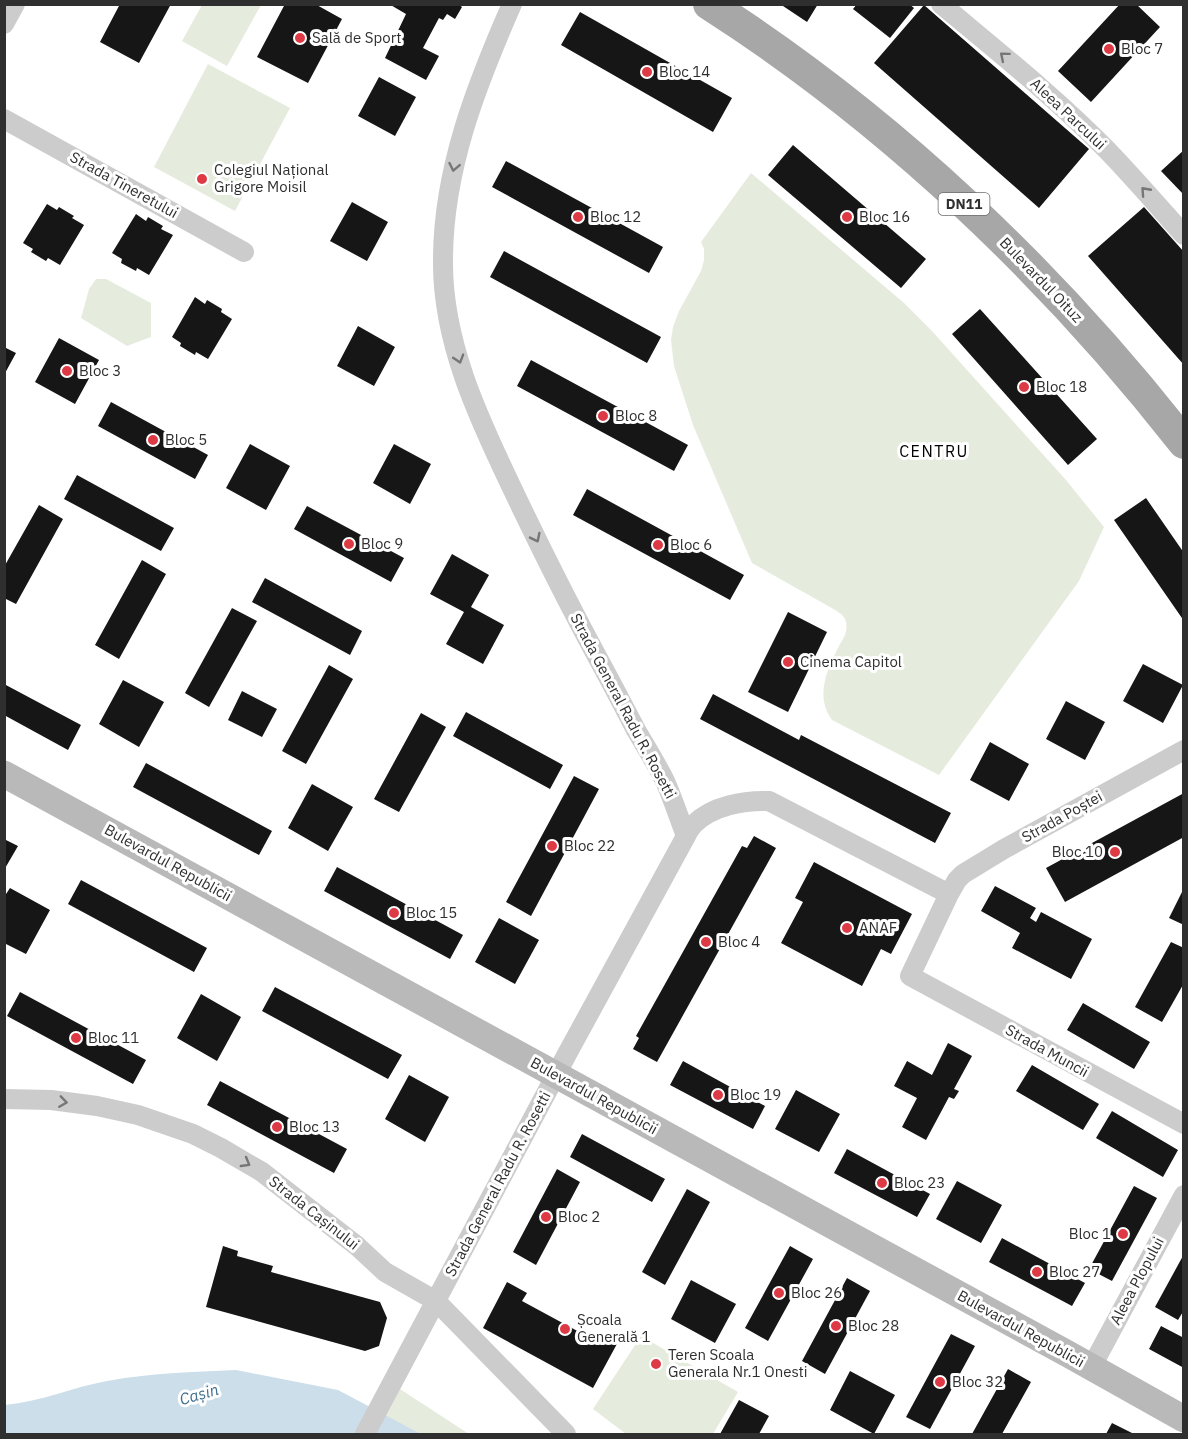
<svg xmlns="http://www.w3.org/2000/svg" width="1188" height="1439" viewBox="0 0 1188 1439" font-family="'IBM Plex Sans',sans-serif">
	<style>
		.green { fill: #e5ecde }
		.water { fill: #cbdeea }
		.building { fill: #161616 }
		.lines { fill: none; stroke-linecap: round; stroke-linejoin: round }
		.street { stroke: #ccc; stroke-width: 20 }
		.secondary { stroke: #b9b9b9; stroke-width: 27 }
		.primary { stroke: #a7a7a7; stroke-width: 32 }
		.oneway { stroke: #767676 }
		.poi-dot { fill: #dd3a45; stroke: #fff; stroke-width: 2 }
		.labels { text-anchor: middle; stroke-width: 6; stroke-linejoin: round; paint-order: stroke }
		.shield { fill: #fff; stroke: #6d6d6d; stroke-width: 1.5 }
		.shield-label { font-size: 14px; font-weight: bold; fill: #2f2f2f }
		.poi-label { font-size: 15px; fill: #2f2f2f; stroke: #fff; text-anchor: start }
		.street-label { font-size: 15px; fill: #2f2f2f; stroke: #fff }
		.neighbourhood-label { font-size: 16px; letter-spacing: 1.5px; fill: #000; stroke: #fff }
		.water-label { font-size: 16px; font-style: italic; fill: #406f8e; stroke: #fff }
	</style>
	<rect width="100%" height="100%" fill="#fff"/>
	<path class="green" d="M202 5H261L227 66 182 41Z
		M208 64 290 108 235 211 154 167Z
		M751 173 904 303 932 331 1066 480 1104 527 1079 581 939 775 832 720C814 695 828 668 840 644 844 638 848 630 846 622 845 617 841 614 837 611L752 563 693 425 674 366 671 340 673 327 679 311 701 271 704 260V249L701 242Z
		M96 279H106L151 303V337L127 346 81 318 89 289Z
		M641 1336 738 1392 713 1434H626L593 1409Z
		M400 1389 469 1434H421L386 1416Z"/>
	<path class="water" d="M236 1370 338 1390 421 1434H5V1405C40 1402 73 1387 107 1381 150 1373 193 1372 236 1370Z"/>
	<path class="building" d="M120 4H171L139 63 100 42Z
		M285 4H315L342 19 308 83 257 57Z
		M389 4H458L462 7 455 19 447 14 443 20 439 18 423 48 439 56 426 80 385 58 406 14Z
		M780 4H818L807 22Z
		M857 4H909L914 8 890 38 853 9Z
		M1120 4H1136L1160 27 1091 102 1058 71Z
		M924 5 1089 149 1039 208 874 63Z
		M580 12 732 98 713 132 561 45Z
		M379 77 416 97 395 136 358 116Z
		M793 145 926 259 901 288 768 175Z
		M1184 150V195L1161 171Z
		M506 161 663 247 649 273 492 187Z
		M352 202 388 222 367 261 330 241Z
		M47 204 57 210 59 207 74 216 72 218 84 225 60 265 48 258 46 261 31 252 33 249 23 243Z
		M1144 207 1184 252V365L1088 256Z
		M136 214 146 221 148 217 163 226 161 229 173 235 149 275 137 268 136 271 121 263 122 259 112 253Z
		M504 251 661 337 647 363 490 277Z
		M195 297 205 304 207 300 222 309 221 312 232 319 208 359 196 352 195 355 180 346 181 343 172 337Z
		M980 309 1097 439 1068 465 952 334Z
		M358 326 395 347 374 386 337 366Z
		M59 338 99 360 75 404 35 382Z
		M4 347 16 353 4 375Z
		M531 360 688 445 674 471 517 386Z
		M111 402 208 455 195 479 98 426Z
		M250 444 290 466 266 510 226 488Z
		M394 444 431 464 410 504 373 483Z
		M77 475 174 528 161 551 64 499Z
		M587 489 744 575 730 600 573 515Z
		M1146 498 1184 553V621L1114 520Z
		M39 505 63 519 16 604 4 598V567Z
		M307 506 404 558 391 582 294 529Z
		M452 554 489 575 471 607 504 625 483 664 446 644 464 612 430 594Z
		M142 560 166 574 119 659 95 645Z
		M265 578 362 631 350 655 252 602Z
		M232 608 257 621 209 707 185 693Z
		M788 612 827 632 788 712 748 692Z
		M1143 664 1183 685 1163 723 1123 701Z
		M329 665 353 679 306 764 282 751Z
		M123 680 164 702 139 747 99 724Z
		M4 684 81 725 68 750 4 715Z
		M242 691 277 709 262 737 228 720Z
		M713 694 799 740 801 735 951 813 935 843 700 719Z
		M1066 701 1105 722 1085 760 1046 739Z
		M466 712 563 765 550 789 453 736Z
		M421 713 446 727 399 812 374 799Z
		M990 742 1029 764 1009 801 970 780Z
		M146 763 272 831 259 855 133 787Z
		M574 776 599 789 531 916 506 902Z
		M312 784 353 807 328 851 288 828Z
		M1184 793V837L1065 902 1046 868Z
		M754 836 776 848 657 1062 633 1049 639 1038 636 1036 742 846 747 848Z
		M4 839 18 846 4 870Z
		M814 862 912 914 891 954 881 949 862 986 781 943 803 902 795 898Z
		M337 867 463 935 450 959 324 891Z
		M81 880 207 948 194 972 68 904Z
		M995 886 1036 908 1030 918 1036 922 1041 912 1092 939 1071 979 1012 948 1020 933 981 911Z
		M10 888 50 910 26 954 4 943V897Z
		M1184 888V925L1169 918Z
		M499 918 539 940 515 984 475 962Z
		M1171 942 1184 948V983L1162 1022 1135 1007Z
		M275 987 402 1055 388 1079 262 1011Z
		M20 992 146 1060 133 1084 7 1016Z
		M201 994 241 1017 217 1061 177 1038Z
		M1083 1003 1150 1042 1134 1069 1067 1030Z
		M948 1043 972 1056 954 1089 959 1091 954 1099 949 1097 926 1140 902 1127 917 1098 894 1086 907 1061 932 1075Z
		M683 1061 765 1106 753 1129 670 1085Z
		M1032 1065 1099 1104 1083 1130 1016 1091Z
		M409 1075 449 1097 425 1142 385 1119Z
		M220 1081 347 1149 334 1173 207 1105Z
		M796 1090 840 1114 819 1152 775 1129Z
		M1112 1111 1178 1150 1163 1177 1096 1138Z
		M582 1134 665 1179 652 1202 570 1157Z
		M847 1149 930 1194 917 1217 834 1173Z
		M557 1169 580 1182 536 1265 513 1252Z
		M957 1181 1002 1205 981 1243 936 1219Z
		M1134 1186 1157 1198 1112 1281 1089 1269Z
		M687 1189 710 1202 665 1285 642 1272Z
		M1002 1238 1085 1283 1072 1306 989 1262Z
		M223 1246 238 1251 237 1256 273 1266 271 1272 380 1302 387 1318 379 1346 365 1351 206 1307Z
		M790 1246 813 1259 768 1341 745 1328Z
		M1184 1254V1310L1178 1320 1155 1307Z
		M847 1278 870 1291 825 1374 802 1361Z
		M691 1280 736 1304 715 1343 671 1319Z
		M507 1282 527 1293 522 1301 594 1340 598 1332 618 1342 593 1388 483 1328Z
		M1161 1326 1184 1338V1368L1149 1349Z
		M951 1334 975 1346 930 1429 906 1417Z
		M1008 1369 1031 1382 1002 1434H972Z
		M850 1371 895 1395 874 1434 830 1410Z
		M739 1400 769 1416 759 1434H720Z
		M1112 1423 1134 1434H1106Z"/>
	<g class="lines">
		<path class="street" d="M512 4C476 86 443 170 443 260 442 341 478 417 512 488 540 547 569 605 600 662 612 684 624 707 636 730 646 747 656 763 665 781 673 799 679 818 686 836
			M941 4C997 51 1055 97 1107 150 1133 177 1158 206 1184 235
			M4 24 15 4
			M4 119 244 252
			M1184 750 1004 849 963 874 957 880 949 894 910 976 1184 1124
			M4 1099 51 1100 97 1106 138 1115 193 1134 221 1148 262 1172 357 1246 385 1272 436 1301 566 1434
			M1091 1368 1184 1195
			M365 1434 567 1054 686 836C688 832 691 827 694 824 712 806 744 800 769 801L949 894"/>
		<path class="secondary" d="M4 774 1068 1354 1184 1419"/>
		<path class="primary" d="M709 4C890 120 1052 274 1184 443"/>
	</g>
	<defs><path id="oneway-chevron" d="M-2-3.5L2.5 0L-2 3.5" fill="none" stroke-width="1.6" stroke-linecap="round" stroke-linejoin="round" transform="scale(1.5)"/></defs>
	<g class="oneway">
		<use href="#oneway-chevron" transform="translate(1004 56) rotate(-140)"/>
		<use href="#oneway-chevron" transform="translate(454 167) rotate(101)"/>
		<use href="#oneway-chevron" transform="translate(1145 191) rotate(-132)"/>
		<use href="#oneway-chevron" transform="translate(459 359) rotate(73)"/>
		<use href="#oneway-chevron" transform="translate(536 538) rotate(64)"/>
		<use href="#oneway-chevron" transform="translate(63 1102) rotate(8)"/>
		<use href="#oneway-chevron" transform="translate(246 1163) rotate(30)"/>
	</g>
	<g class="poi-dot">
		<circle cx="300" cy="38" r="6"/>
		<circle cx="1109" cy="49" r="6"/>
		<circle cx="647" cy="72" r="6"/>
		<circle cx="202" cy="179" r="6"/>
		<circle cx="578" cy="217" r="6"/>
		<circle cx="847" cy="217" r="6"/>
		<circle cx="67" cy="371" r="6"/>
		<circle cx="1024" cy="387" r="6"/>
		<circle cx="603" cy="416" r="6"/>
		<circle cx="153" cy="440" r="6"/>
		<circle cx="349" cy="544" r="6"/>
		<circle cx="658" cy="545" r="6"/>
		<circle cx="788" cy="662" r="6"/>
		<circle cx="552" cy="846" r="6"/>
		<circle cx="1115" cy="852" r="6"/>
		<circle cx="394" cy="913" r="6"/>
		<circle cx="847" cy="928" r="6"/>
		<circle cx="706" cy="942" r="6"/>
		<circle cx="76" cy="1038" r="6"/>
		<circle cx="718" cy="1095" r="6"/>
		<circle cx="277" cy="1127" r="6"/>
		<circle cx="882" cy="1183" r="6"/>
		<circle cx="546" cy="1217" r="6"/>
		<circle cx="1123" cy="1234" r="6"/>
		<circle cx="1037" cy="1272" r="6"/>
		<circle cx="779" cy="1293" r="6"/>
		<circle cx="836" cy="1326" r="6"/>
		<circle cx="565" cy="1329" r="6"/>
		<circle cx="656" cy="1364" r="6"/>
		<circle cx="940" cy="1382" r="6"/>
	</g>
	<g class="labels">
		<rect class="shield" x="938.5" y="193" width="51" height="22" rx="4.5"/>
		<g class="shield-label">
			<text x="964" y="209">DN11</text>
		</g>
		<g class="poi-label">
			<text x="312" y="43">Sală de Sport</text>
			<text x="1121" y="54">Bloc 7</text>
			<text x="659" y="77">Bloc 14</text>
			<text x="214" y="175">Colegiul Național<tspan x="214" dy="17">Grigore Moisil</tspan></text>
			<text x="590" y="222">Bloc 12</text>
			<text x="859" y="222">Bloc 16</text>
			<text x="79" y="376">Bloc 3</text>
			<text x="1036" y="392">Bloc 18</text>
			<text x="615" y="421">Bloc 8</text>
			<text x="165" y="445">Bloc 5</text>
			<text x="361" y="549">Bloc 9</text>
			<text x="670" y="550">Bloc 6</text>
			<text x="800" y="667">Cinema Capitol</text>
			<text x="564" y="851">Bloc 22</text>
			<text x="1103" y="857" text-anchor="end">Bloc 10</text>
			<text x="406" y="918">Bloc 15</text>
			<text x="859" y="933">ANAF</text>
			<text x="718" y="947">Bloc 4</text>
			<text x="88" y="1043">Bloc 11</text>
			<text x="730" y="1100">Bloc 19</text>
			<text x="289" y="1132">Bloc 13</text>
			<text x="894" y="1188">Bloc 23</text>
			<text x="558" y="1222">Bloc 2</text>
			<text x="1111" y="1239" text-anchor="end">Bloc 1</text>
			<text x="1049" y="1277">Bloc 27</text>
			<text x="791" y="1298">Bloc 26</text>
			<text x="577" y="1325">Școala<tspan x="577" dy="17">Generală 1</tspan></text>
			<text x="848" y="1331">Bloc 28</text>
			<text x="668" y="1360">Teren Scoala<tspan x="668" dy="17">Generala Nr.1 Onesti</tspan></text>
			<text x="952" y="1387">Bloc 32</text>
		</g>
		<g class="street-label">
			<text transform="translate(1068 114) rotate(43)" y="5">Aleea Parcului</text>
			<text transform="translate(124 185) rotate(29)" y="5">Strada Tineretului</text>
			<text transform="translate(1041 280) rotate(46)" y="5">Bulevardul Oituz</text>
			<text transform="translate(623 706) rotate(62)" y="5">Strada General Radu R. Rosetti</text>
			<text transform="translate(1062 817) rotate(-29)" y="5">Strada Poștei</text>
			<text transform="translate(168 863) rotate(29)" y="5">Bulevardul Republicii</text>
			<text transform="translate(1047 1051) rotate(29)" y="5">Strada Muncii</text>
			<text transform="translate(594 1096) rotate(29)" y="5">Bulevardul Republicii</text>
			<text transform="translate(498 1184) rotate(-62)" y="5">Strada General Radu R. Rosetti</text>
			<text transform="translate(314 1213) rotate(38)" y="5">Strada Cașinului</text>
			<text transform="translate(1137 1281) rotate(-62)" y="5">Aleea Plopului</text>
			<text transform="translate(1021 1329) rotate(29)" y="5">Bulevardul Republicii</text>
		</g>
		<g class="neighbourhood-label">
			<text x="934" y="457">CENTRU</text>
		</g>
		<g class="water-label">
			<text transform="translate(199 1394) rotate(-16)" y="6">Cașin</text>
		</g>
	</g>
	<rect width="1188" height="1439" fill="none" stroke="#2f2f2f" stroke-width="12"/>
</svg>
